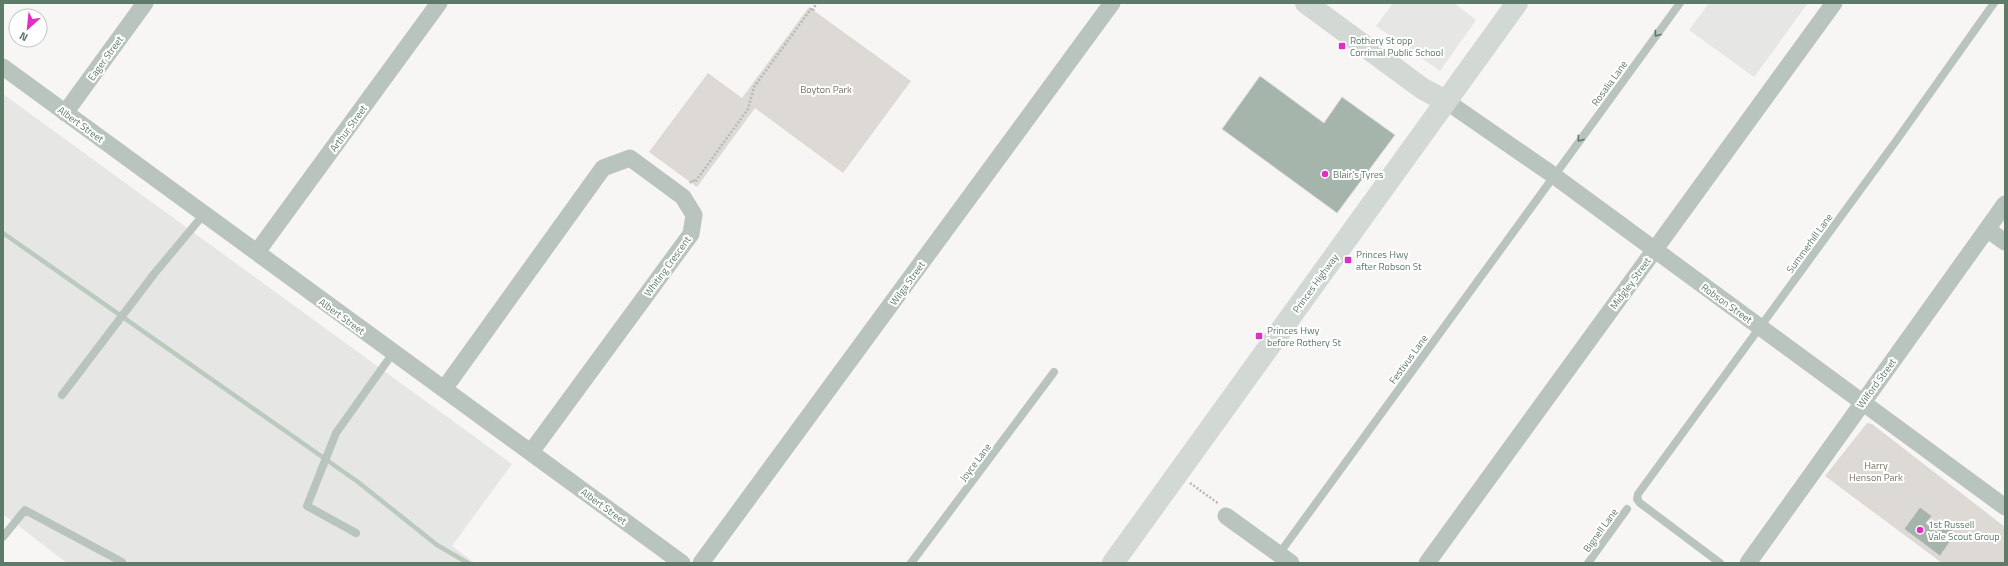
<svg xmlns="http://www.w3.org/2000/svg" width="2008" height="566" viewBox="0 0 2008 566" font-family="'Titillium Web',sans-serif">
	<style>
		.built { fill: #e6e6e5 }
		.green { fill: #ddd9d4 }
		.lines { fill: none; stroke-linecap: round; stroke-linejoin: round }
		.stream { stroke: #bacabd; stroke-width: 4.5 }
		.building { fill: #a6b5ab; stroke: #dad8d8 }
		.path { stroke: #b3bbb6; stroke-width: 2.5; stroke-dasharray: 2 2; stroke-linecap: butt }
		.service { stroke: #bac4be; stroke-width: 8 }
		.minor { stroke: #bac4be; stroke-width: 17 }
		.secondary { stroke: #d2d9d5; stroke-width: 22 }
		.oneway { stroke: #5e7a69 }
		.poi-dot { fill: #e02dc3; stroke: #fff; stroke-width: 1.5 }
		.labels { text-anchor: middle; stroke-width: 4; stroke-linejoin: round; paint-order: stroke }
		.poi-label { font-size: 10px; fill: #5e7a69; stroke: #fff; text-anchor: start }
		.street-label { font-size: 10px; fill: #5e7a69; stroke: #fff }
		.park-label { font-size: 10px; fill: #787262; stroke: #fff }
	</style>
	<rect width="100%" height="100%" fill="#f8f5f5"/>
	<path class="built" d="M1393 3H1454L1476 20 1440 71 1376 26Z
		M1709 3H1808L1754 77 1689 30Z
		M3 94 512 464 452 546 475 563H67L3 514Z"/>
	<path class="green" d="M809 7 911 81 843 173 755 108 697 187 649 152 708 73 742 98Z
		M1867 423 1872 424 2005 527V563H1942L1825 476Z"/>
	<g class="lines">
		<path class="stream" d="M3 233 358 482 437 545 468 563"/>
	</g>
	<path class="building" d="M1260 76 1324 123 1342 97 1395 135 1337 213 1222 129Z
		M1920 507 1932 516 1926 523 1937 532 1943 524 1956 533 1940 556 1904 529Z"/>
	<g class="lines">
		<path class="path" d="M690 183 692 180 695 182 748 109 754 87 811 9 813 11 816 3
			M1190 483 1219 504"/>
		<path class="service" d="M62 395 154 274 204 214
			M356 533 307 506 336 433 393 353
			M3 537 25 510 122 562
			M1279 554 1680 3
			M911 563 1054 372
			M1588 563 1627 509
			M1720 563 1640 503 1637 499 1638 494 1896 141 1994 3"/>
		<path class="minor" d="M3 67 682 563
			M1446 101 1553 175 2005 507
			M65 113 145 3
			M1987 229 2005 242
			M257 252 439 3
			M444 389 603 168 630 158 683 197 694 215 691 234 531 452
			M1226 516 1291 563
			M701 563 1112 3
			M1427 563 1834 3
			M1748 563 2005 204"/>
		<path class="secondary" d="M1306 3 1423 89 1446 101
			M1113 563 1517 3"/>
	</g>
	<defs><path id="oneway-chevron" d="M-2-3.5L2.5 0L-2 3.5" fill="none" stroke-width="1.6" stroke-linecap="round" stroke-linejoin="round"/></defs>
	<g class="oneway">
		<use href="#oneway-chevron" transform="translate(1657 34) rotate(126)"/>
		<use href="#oneway-chevron" transform="translate(1580 139) rotate(126)"/>
	</g>
	<g class="poi-dot">
		<rect x="1338" y="42" width="8" height="8" rx="2"/>
		<circle cx="1325" cy="174" r="4"/>
		<rect x="1344" y="256" width="8" height="8" rx="2"/>
		<rect x="1255" y="332" width="8" height="8" rx="2"/>
		<circle cx="1920" cy="530" r="4"/>
	</g>
	<g class="labels">
		<g class="poi-label">
			<text x="1350" y="44">Rothery St opp<tspan x="1350" dy="12">Corrimal Public School</tspan></text>
			<text x="1333" y="178">Blair's Tyres</text>
			<text x="1356" y="258">Princes Hwy<tspan x="1356" dy="12">after Robson St</tspan></text>
			<text x="1267" y="334">Princes Hwy<tspan x="1267" dy="12">before Rothery St</tspan></text>
			<text x="1928" y="528">1st Russell<tspan x="1928" dy="12">Vale Scout Group</tspan></text>
		</g>
		<g class="street-label">
			<text transform="translate(105 58) rotate(-54)" y="4">Eager Street</text>
			<text transform="translate(1609 83) rotate(-54)" y="4">Rosalia Lane</text>
			<text transform="translate(81 124) rotate(36)" y="4">Albert Street</text>
			<text transform="translate(348 128) rotate(-54)" y="4">Arthur Street</text>
			<text transform="translate(1809 243) rotate(-54)" y="4">Summerhill Lane</text>
			<text transform="translate(667 266) rotate(-54)" y="4">Whiting Crescent</text>
			<text transform="translate(907 283) rotate(-54)" y="4">Wilga Street</text>
			<text transform="translate(1315 283) rotate(-54)" y="4">Princes Highway</text>
			<text transform="translate(1630 283) rotate(-54)" y="4">Midgley Street</text>
			<text transform="translate(1727 303) rotate(36)" y="4">Robson Street</text>
			<text transform="translate(342 316) rotate(36)" y="4">Albert Street</text>
			<text transform="translate(1408 359) rotate(-54)" y="4">Festivus Lane</text>
			<text transform="translate(1876 383) rotate(-54)" y="4">Wilford Street</text>
			<text transform="translate(975 462) rotate(-53)" y="4">Joyce Lane</text>
			<text transform="translate(604 506) rotate(36)" y="4">Albert Street</text>
			<text transform="translate(1600 530) rotate(-54)" y="4">Bignell Lane</text>
		</g>
		<g class="park-label">
			<text x="826" y="93">Boyton Park</text>
			<text x="1876" y="469">Harry<tspan x="1876" dy="12">Henson Park</tspan></text>
		</g>
	</g>
	<rect width="2008" height="566" fill="none" stroke="#5e7a69" stroke-width="8"/>
	<g transform="translate(28 28) rotate(207)"><circle r="19" fill="#ffffff" stroke="#bfcac3"/>
	<path d="M0-3L7 15L0 10L-7 15Z" fill="#e02dc3"/>
	<text y="-6" font-size="11" font-weight="bold" text-anchor="middle" fill="#5e7a69">N</text>
	</g>
</svg>
